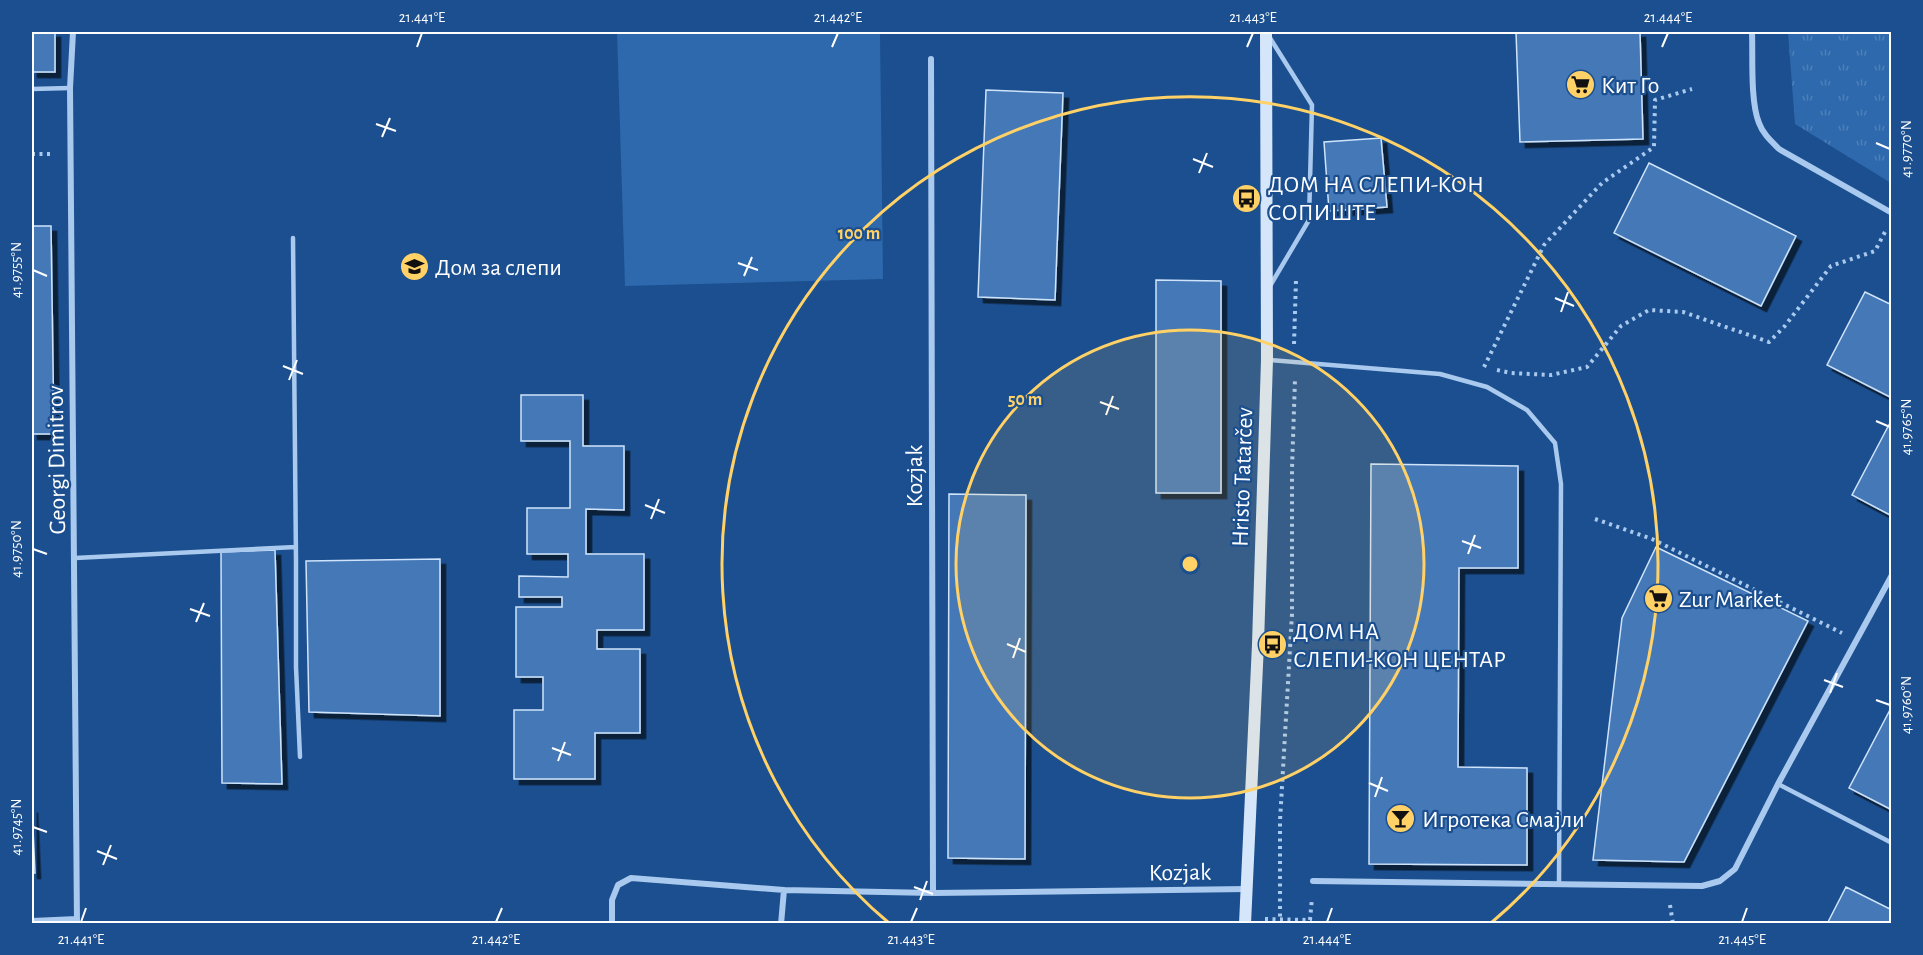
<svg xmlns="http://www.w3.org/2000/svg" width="1923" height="955" viewBox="0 0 1923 955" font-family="'Alegreya Sans',sans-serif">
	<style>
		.green { fill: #2e69ad }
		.park { fill: url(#park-tufts) }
		.building { fill: #4478b7; stroke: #cfe3fa; stroke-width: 1.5; filter: url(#shadow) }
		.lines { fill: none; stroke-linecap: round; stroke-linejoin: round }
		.path { stroke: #a9c9ee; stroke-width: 4; stroke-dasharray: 3 4.5; stroke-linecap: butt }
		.lane { stroke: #a9c9ee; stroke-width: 4.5 }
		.street { stroke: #a9c9ee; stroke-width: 6 }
		.secondary { stroke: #d6e6fa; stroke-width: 12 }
		.ticks { fill: none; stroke: #fff; stroke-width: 2 }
		.ring { fill: none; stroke: #ffd166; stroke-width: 3 }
		.labels { text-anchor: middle; stroke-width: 4.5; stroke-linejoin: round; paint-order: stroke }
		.poi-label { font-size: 24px; fill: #fff; stroke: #1b4f8f; text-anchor: start }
		.street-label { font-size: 24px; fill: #fff; stroke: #1b4f8f }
		.centre { fill: #ffd166; stroke: #1b4f8f; stroke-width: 3 }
		.ring-label { font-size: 18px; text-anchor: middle; font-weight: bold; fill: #ffd166; stroke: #1b4f8f; stroke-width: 4.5; stroke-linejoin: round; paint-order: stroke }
		.neatline { fill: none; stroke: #fff; stroke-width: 2 }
		.ticks-label { font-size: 15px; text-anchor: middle; fill: #fff }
	</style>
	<defs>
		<pattern id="park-tufts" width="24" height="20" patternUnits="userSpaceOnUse" patternTransform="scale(1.5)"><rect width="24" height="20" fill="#2e69ad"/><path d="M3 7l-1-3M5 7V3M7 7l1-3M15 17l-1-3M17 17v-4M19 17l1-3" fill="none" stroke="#4d80b9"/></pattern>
		<filter id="shadow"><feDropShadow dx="5.5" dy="5.5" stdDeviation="0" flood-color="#0009"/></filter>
	</defs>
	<rect width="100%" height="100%" fill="#1b4f8f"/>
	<path class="green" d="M617 32H880L883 279 625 286Z"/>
	<path class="park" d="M1788 32H1891V183L1795 124Z"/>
	<path class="building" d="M32 32H55V72H32Z
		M1516 32H1640L1643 139 1520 142Z
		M986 90 1063 93 1055 300 978 297Z
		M1381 138 1387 207 1329 211 1324 142Z
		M1649 163 1796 236 1761 306 1614 233Z
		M32 226H51L54 434H32Z
		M1156 280 1221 281V493H1156Z
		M1865 292 1892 305V398L1827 365Z
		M521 395H583V446H624V510L586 509V554H644V630H597V649H640V733H595V779H514V710H543V677H516V607H562V597H519V576L568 577V554H527V508H570V441H521Z
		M1892 419V516L1852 495Z
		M1371 464 1518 466V568H1459L1458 767 1527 768V865L1369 864Z
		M949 494 1026 495 1025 859 948 858Z
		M1656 547 1808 621 1684 862 1593 860 1622 618Z
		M275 550 282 784 222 783 221 552Z
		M440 559V716L309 712 306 561Z
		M1892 706V810L1849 788Z
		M32 807 35 873H32Z
		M1846 887 1892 910V924H1827Z"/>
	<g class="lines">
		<path class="path" d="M32 154H52
			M1294 344 1296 280
			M1484 367 1544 245 1602 183 1654 147 1655 100 1692 89
			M1497 370 1511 373 1551 375 1587 367 1621 326 1649 310 1683 312 1769 342 1784 327 1831 266 1875 251 1886 230
			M1595 519 1652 539 1842 633
			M1670 905 1673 924
			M1265 919 1310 920 1312 898
			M1280 924V821L1292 614V469L1295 379"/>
		<path class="lane" d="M1270 38 1312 105 1309 220 1270 286
			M32 89 70 88
			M293 238 296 561V667L300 757
			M1269 360 1440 374 1487 387 1527 410 1555 443 1561 484 1559 883
			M75 558 296 547
			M1778 784 1892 843"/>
		<path class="street" d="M73 32 70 88 77 924
			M1752 32C1753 56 1750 101 1759 123 1763 134 1771 141 1779 149L1892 213
			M931 59 933 893
			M1313 881 1702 886 1720 881 1735 869 1778 784 1892 575
			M32 921 77 919
			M612 924V900L618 885 631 878 784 890 933 893 1247 889
			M781 924 784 890"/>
		<path class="secondary" d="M1245 924 1258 644 1267 360 1266 32"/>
	</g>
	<path class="ticks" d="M417 47 422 33M832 47 838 33M1247 47 1253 33M1662 47 1668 33M376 124 396 131M382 137 390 118M1876 143 1890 149M1193 159 1213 167M1199 173 1207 153M738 263 758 270M33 270 47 276M744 276 752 257M1555 298 1574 306M1561 312 1568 292M283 366 303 374M289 380 297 360M1100 402 1119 409M1106 415 1113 396M1876 421 1890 427M645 505 665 513M651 519 659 499M1462 541 1481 548M33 549 47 554M1468 554 1475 535M190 609 210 616M196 622 204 603M1007 644 1026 652M1013 658 1020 638M1824 680 1843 687M1830 693 1837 673M1876 700 1890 705M552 748 571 755M558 761 565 742M1369 783 1388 791M1375 797 1382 777M33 827 47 832M97 851 117 859M103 865 111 845M914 887 933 894M920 900 927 881M81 922 86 908M496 922 502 908M911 922 917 908M1327 922 1332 908M1742 922 1747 908"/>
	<circle cx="1190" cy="564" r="234" fill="#ffd166" fill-opacity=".12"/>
	<g class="ring">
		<circle cx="1190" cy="564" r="234"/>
		<path d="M889 923A468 468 0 1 1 1491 923"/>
	</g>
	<defs>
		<symbol id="supermarket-disc" viewBox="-11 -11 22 22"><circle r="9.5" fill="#ffd166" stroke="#1b4f8f"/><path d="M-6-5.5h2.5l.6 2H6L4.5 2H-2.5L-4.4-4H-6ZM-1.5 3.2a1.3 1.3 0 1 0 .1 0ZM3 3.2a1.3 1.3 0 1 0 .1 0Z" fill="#111"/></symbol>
		<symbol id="bus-disc" viewBox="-11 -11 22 22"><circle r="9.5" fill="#ffd166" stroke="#1b4f8f"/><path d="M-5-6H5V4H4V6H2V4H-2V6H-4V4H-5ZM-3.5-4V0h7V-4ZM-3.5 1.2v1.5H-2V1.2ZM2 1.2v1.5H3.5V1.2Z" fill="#111"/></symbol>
		<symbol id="school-disc" viewBox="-11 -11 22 22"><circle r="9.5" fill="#ffd166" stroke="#1b4f8f"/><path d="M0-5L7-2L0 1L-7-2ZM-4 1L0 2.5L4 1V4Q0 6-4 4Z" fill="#111"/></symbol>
		<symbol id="bar-disc" viewBox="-11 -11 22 22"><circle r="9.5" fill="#ffd166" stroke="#1b4f8f"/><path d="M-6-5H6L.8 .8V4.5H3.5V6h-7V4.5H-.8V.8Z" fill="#111"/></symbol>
	</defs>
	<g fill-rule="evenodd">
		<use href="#supermarket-disc" x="1564" y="68" width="33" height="33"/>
		<use href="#bus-disc" x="1230" y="182" width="33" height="33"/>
		<use href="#school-disc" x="398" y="250" width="33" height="33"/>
		<use href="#supermarket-disc" x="1642" y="582" width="33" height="33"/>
		<use href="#bus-disc" x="1256" y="628" width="33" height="33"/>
		<use href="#bar-disc" x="1384" y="802" width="33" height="33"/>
	</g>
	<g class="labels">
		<g class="poi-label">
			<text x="1601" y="93">Кит Го</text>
			<text x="1268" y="192">ДОМ НА СЛЕПИ-КОН<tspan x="1268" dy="28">СОПИШТЕ</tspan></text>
			<text x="435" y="275">Дом за слепи</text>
			<text x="1679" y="607">Zur Market</text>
			<text x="1293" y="639">ДОМ НА<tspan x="1293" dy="28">СЛЕПИ-КОН ЦЕНТАР</tspan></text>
			<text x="1422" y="827">Игротека Смајли</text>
		</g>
		<g class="street-label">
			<text transform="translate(56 460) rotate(-91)" y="8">Georgi Dimitrov</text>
			<text transform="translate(914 476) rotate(-90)" y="8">Kozjak</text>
			<text transform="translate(1242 477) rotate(-88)" y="8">Hristo Tatarčev</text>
			<text transform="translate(1180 872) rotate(-1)" y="8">Kozjak</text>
		</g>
	</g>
	<circle cx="1190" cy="564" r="9" class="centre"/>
	<g class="ring-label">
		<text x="859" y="239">100 m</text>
		<text x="1025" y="405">50 m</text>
	</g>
	<rect width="1923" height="955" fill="none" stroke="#1b4f8f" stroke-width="66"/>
	<rect x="33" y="33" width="1857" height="889" class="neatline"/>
	<g class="ticks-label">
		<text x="422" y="22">21.441°E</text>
		<text x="838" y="22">21.442°E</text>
		<text x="1253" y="22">21.443°E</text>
		<text x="1668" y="22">21.444°E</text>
		<text transform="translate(1906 149) rotate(-90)" y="5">41.9770°N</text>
		<text transform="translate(16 270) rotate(-90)" y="5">41.9755°N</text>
		<text transform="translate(1906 427) rotate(-90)" y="5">41.9765°N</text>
		<text transform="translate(16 549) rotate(-90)" y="5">41.9750°N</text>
		<text transform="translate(1906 705) rotate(-90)" y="5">41.9760°N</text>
		<text transform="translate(16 827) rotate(-90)" y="5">41.9745°N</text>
		<text x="81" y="944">21.441°E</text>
		<text x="496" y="944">21.442°E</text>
		<text x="911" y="944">21.443°E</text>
		<text x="1327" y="944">21.444°E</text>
		<text x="1742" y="944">21.445°E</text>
	</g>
</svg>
